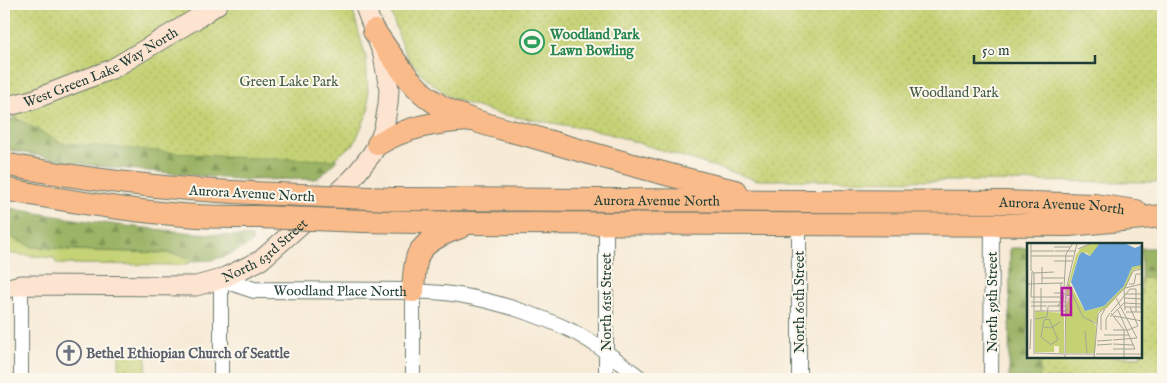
<svg xmlns="http://www.w3.org/2000/svg" width="1167" height="383" viewBox="0 0 1167 383" font-family="'IM FELL English',serif">
	<style>
		.grass { fill: #c5d274; stroke: #728854 }
		.forest { fill: url(#forest-firs); stroke: #5e784d }
		.park { fill: url(#park-dots); stroke: #728854 }
		.lines { fill: none; stroke-linecap: round; stroke-linejoin: round }
		.minor-casing { stroke: #6b7a6d; stroke-width: 16 }
		.tertiary-casing { stroke: #6b7a6d; stroke-width: 18 }
		.secondary-casing { stroke: #6b7a6d; stroke-width: 21 }
		.trunk-casing { stroke: #6b7a6d; stroke-width: 24 }
		.minor { stroke: #fff; stroke-width: 14 }
		.tertiary { stroke: #fff; stroke-width: 16 }
		.secondary { stroke: #fde4d1; stroke-width: 19 }
		.trunk { stroke: #fabb8b; stroke-width: 22 }
		.trunk-bridge-casing { stroke: #6b7a6d; stroke-width: 24; stroke-linecap: butt }
		.trunk-bridge { stroke: #fabb8b; stroke-width: 22 }
		.labels { text-anchor: middle; stroke-width: 4; stroke-linejoin: round; paint-order: stroke }
		.leisure-label { font-size: 14px; font-weight: bold; fill: #27864d; stroke: #fbf7ec; text-anchor: start }
		.street-label { font-size: 14px; fill: #1f3d34; stroke: #fbf7ec }
		.park-label { font-size: 14px; fill: #405b41; stroke: #fbf7ec }
		.worship-label { font-size: 14px; font-weight: bold; fill: #5b616d; stroke: #fbf7ec; text-anchor: start }
		.inset-road { fill: none; stroke: #a1a595; stroke-width: 1 }
		.view { fill: #b5179e; fill-opacity: 0.15; stroke: #b5179e; stroke-width: 2.5 }
		.inset-edge { fill: none; stroke: #1f3d34; stroke-width: 2.5 }
	</style>
	<defs>
		<pattern id="forest-firs" width="22" height="20" patternUnits="userSpaceOnUse" patternTransform="scale(1.25)"><rect width="22" height="20" fill="#9cb466"/><path d="M5 1l3.5 6h-7zM16 11l3.5 6h-7z" fill="#7f9455"/></pattern>
		<pattern id="park-dots" width="8" height="8" patternUnits="userSpaceOnUse" patternTransform="scale(1.25)"><rect width="8" height="8" fill="#c5d274"/><path d="M2 2h.1M6 6h.1" fill="none" stroke="#a9b565" stroke-width="1.8" stroke-linecap="round"/></pattern>
	</defs>
	<rect width="100%" height="100%" fill="#fbf7ec"/>
	<filter id="ink" filterUnits="userSpaceOnUse"><feTurbulence type="fractalNoise" baseFrequency=".02" numOctaves="2"/><feDisplacementMap in="SourceGraphic" scale="10" xChannelSelector="R" yChannelSelector="G"/><feConvolveMatrix kernelMatrix="1 2 1 2 8 2 1 2 1" color-interpolation-filters="sRGB"/></filter>
	<filter id="wash" filterUnits="userSpaceOnUse"><feTurbulence type="fractalNoise" baseFrequency=".0096" numOctaves="4" result="noise"/><feDisplacementMap in="SourceGraphic" scale="20" xChannelSelector="R" yChannelSelector="G"/><feGaussianBlur stdDeviation="1.12" result="paint"/><feColorMatrix in="noise" values="0 0 0 0 0 0 0 0 0 0 0 0 0 0 0 0 0 1.4 0 .05"/><feComposite in="paint" operator="in"/></filter>
	<g filter="url(#wash)">
		<rect width="100%" height="100%" fill="#f7ead6"/>
		<path class="grass" d="M4 228 14 239 67 250 169 253 182 256 194 261 182 265 57 264 53 258 4 253Z"/>
		<path class="forest" d="M27 116 330 149 337 161 323 174 315 179 245 180 107 167 77 163 4 149V122L10 119Z
			M4 207C86 223 168 232 252 237V242L243 248 226 256 211 260 194 261 182 256 169 253 94 251 32 247 14 239 4 228Z
			M1010 248H1028V357H1141L1108 379H1009Z
			M1141 248H1163V350L1141 357Z"/>
		<path class="park" d="M4 4H351L366 58 369 110 354 144 332 160 229 157 61 143 4 111Z
			M388 4H1163V182L757 180 600 131 498 114 451 98 425 78 410 61 403 48Z
			M1141 278 1163 279V379H1040V357H1141Z
			M119 354H147L146 372 119 371Z"/>
	</g>
	<g filter="url(#ink)">
		<g class="lines">
			<defs>
				<path id="minor" d="M21 379V285
					M221 379V279
					M413 379V291C428 292 444 292 459 295 495 301 539 315 572 331 597 344 620 362 642 379
					M606 379V224
					M799 379V225
					M991 379 992 225"/>
				<g id="tertiary">
					<path id="s1" d="M221 279 254 290 413 291"/>
				</g>
				<g id="secondary">
					<path id="s2" d="M4 107 32 100 112 69 199 17 218 4"/>
					<path id="s3" d="M4 289 21 285 196 286 221 279 261 260 353 178 371 155 378 144 384 128 388 104 389 89 383 55 364 4"/>
				</g>
				<g id="trunk">
					<path d="M374 31C392 55 408 84 433 101 459 120 505 129 537 138 603 157 668 176 735 191"/>
					<path d="M378 144C406 127 437 122 469 120"/>
					<path d="M4 164C95 182 186 191 278 194"/>
					<path d="M4 189C67 201 132 212 197 216 218 217 238 217 259 217"/>
					<path id="s4" d="M392 199 1005 202 1095 205 1136 211"/>
					<path d="M363 221 470 223 1069 225 1163 216"/>
					<path d="M413 291C414 279 414 266 418 255 425 240 447 232 461 227"/>
				</g>
			</defs>
			<use href="#minor" class="minor-casing"/>
			<use href="#tertiary" class="tertiary-casing"/>
			<use href="#secondary" class="secondary-casing"/>
			<use href="#trunk" class="trunk-casing"/>
			<use href="#minor" class="minor"/>
			<use href="#tertiary" class="tertiary"/>
			<use href="#secondary" class="secondary"/>
			<use href="#trunk" class="trunk"/>
			<defs>
				<path id="trunk-bridge" d="M278 194 392 199
					M259 217 363 221"/>
			</defs>
			<use href="#trunk-bridge" class="trunk-bridge-casing"/>
			<use href="#trunk-bridge" class="trunk-bridge"/>
		</g>
	</g>
	<defs>
		<symbol id="stadium-ring" viewBox="-11 -11 22 22"><circle r="9.5" fill="#fbf7ec" stroke="#2e9e5b" stroke-width="1.5"/><path d="M0-5a6.5 5 0 1 0 0 10a6.5 5 0 1 0 0-10ZM-3.5-1.8h7v3.6h-7Z" fill="#2e9e5b"/></symbol>
		<symbol id="church-ring" viewBox="-11 -11 22 22"><circle r="9.5" fill="#fbf7ec" stroke="#6b7280" stroke-width="1.5"/><path d="M-1.2-6h2.4v3.5h3.3v2.4h-3.3V6h-2.4V-.1h-3.3v-2.4h3.3Z" fill="#6b7280"/></symbol>
	</defs>
	<g fill-rule="evenodd">
		<use href="#stadium-ring" x="518" y="28" width="28" height="28"/>
		<use href="#church-ring" x="55" y="339" width="28" height="28"/>
	</g>
	<g class="labels">
		<g class="leisure-label">
			<text x="550" y="39">Woodland Park<tspan x="550" dy="16">Lawn Bowling</tspan></text>
		</g>
		<g class="street-label">
			<text dy="5" stroke="none"><textPath href="#s2" startOffset="105">West Green Lake Way North</textPath></text>
			<text transform="translate(252 193) rotate(3)" y="5">Aurora Avenue North</text>
			<text dy="5" stroke="none"><textPath href="#s4" startOffset="265">Aurora Avenue North</textPath></text>
			<text dy="5" stroke="none"><textPath href="#s4" startOffset="670">Aurora Avenue North</textPath></text>
			<text dy="5" stroke="none"><textPath href="#s3" startOffset="271">North 63rd Street</textPath></text>
			<text dy="5" stroke="none"><textPath href="#s1" startOffset="121">Woodland Place North</textPath></text>
			<text transform="translate(606 302) rotate(-90)" y="5">North 61st Street</text>
			<text transform="translate(799 302) rotate(-90)" y="5">North 60th Street</text>
			<text transform="translate(992 302) rotate(-90)" y="5">North 59th Street</text>
		</g>
		<g class="park-label">
			<text x="289" y="86">Green Lake Park</text>
			<text x="954" y="97">Woodland Park</text>
		</g>
		<g class="worship-label">
			<text x="86" y="358">Bethel Ethiopian Church of Seattle</text>
		</g>
	</g>
	<g transform="translate(1027 243)">
		<rect width="115" height="115" fill="#f7ead6"/>
		<path d="M66 0H73V3L63 13 60 10 52 11 43 41 58 68 77 63 97 43 105 24 115 21V25L106 27 100 42 80 65 71 69 70 80 66 78 69 83 68 110H39V62L42 55 47 53H40V46L49 12 54 5ZM8 68 37 70V110H32V103H27V109H8Z" fill="#c5d274"/>
		<path d="M73 0H97L108 5 115 2V22L105 24 97 43 77 63 58 68 44 39 52 12 55 9 63 13Z" fill="#69a2d8"/>
		<path class="inset-road" d="M4 0V27L7 30M27 4H43M51 6 65 0M4 8H27M28 8H49M4 13H27M27 13H46M27 18H45M7 30V111M7 30 27 29M15 35H38M15 40V24M0 41 36 40M102 41H107L109 31H115M37 45 39 11 46 0M98 45 115 41M97 46 98 67M27 50H37L36 58 30 63M99 51H115M39 52 46 53 41 41M46 53 56 74 70 81M4 54H33M4 54 5 29M89 55 110 95M98 55 115 56M4 59H38M98 60 115 61M4 63H20M21 63H38M98 64H115M103 64 111 83M91 67 108 106M8 68H38M14 68V45M33 68 34 40M84 69 103 46H109M99 69H115M109 69V46M84 70 97 87M87 73 115 78M83 74 98 59M8 76 20 74 21 64M17 84 24 85 33 79M74 87V73L78 66M79 87V76L83 70M86 87H101L111 83M58 88 60 110M77 92H102M86 97 110 95M70 98 85 97M86 101 106 102M23 102 31 97 22 76 17 77 14 94 23 101M70 102 85 101M3 106 4 76M86 106H108M8 110 37 111M39 111H67M69 111H115M38 115 39 47 50 0M67 115 71 71 98 45 106 28 115 26M97 115V87"/>
		<path class="view" d="M35 45H44V72H35Z"/>
		<rect width="115" height="115" class="inset-edge"/>
	</g>
	<rect width="1167" height="383" fill="none" stroke="#fbf7ec" stroke-width="20"/>
	<path d="M974 55v8h121v-8" fill="none" stroke="#1f3d34" stroke-width="2.5"/>
	<text x="982" y="55" font-size="15" fill="#1f3d34" stroke="#fbf7ec" stroke-width="4" paint-order="stroke">50 m</text>
</svg>
